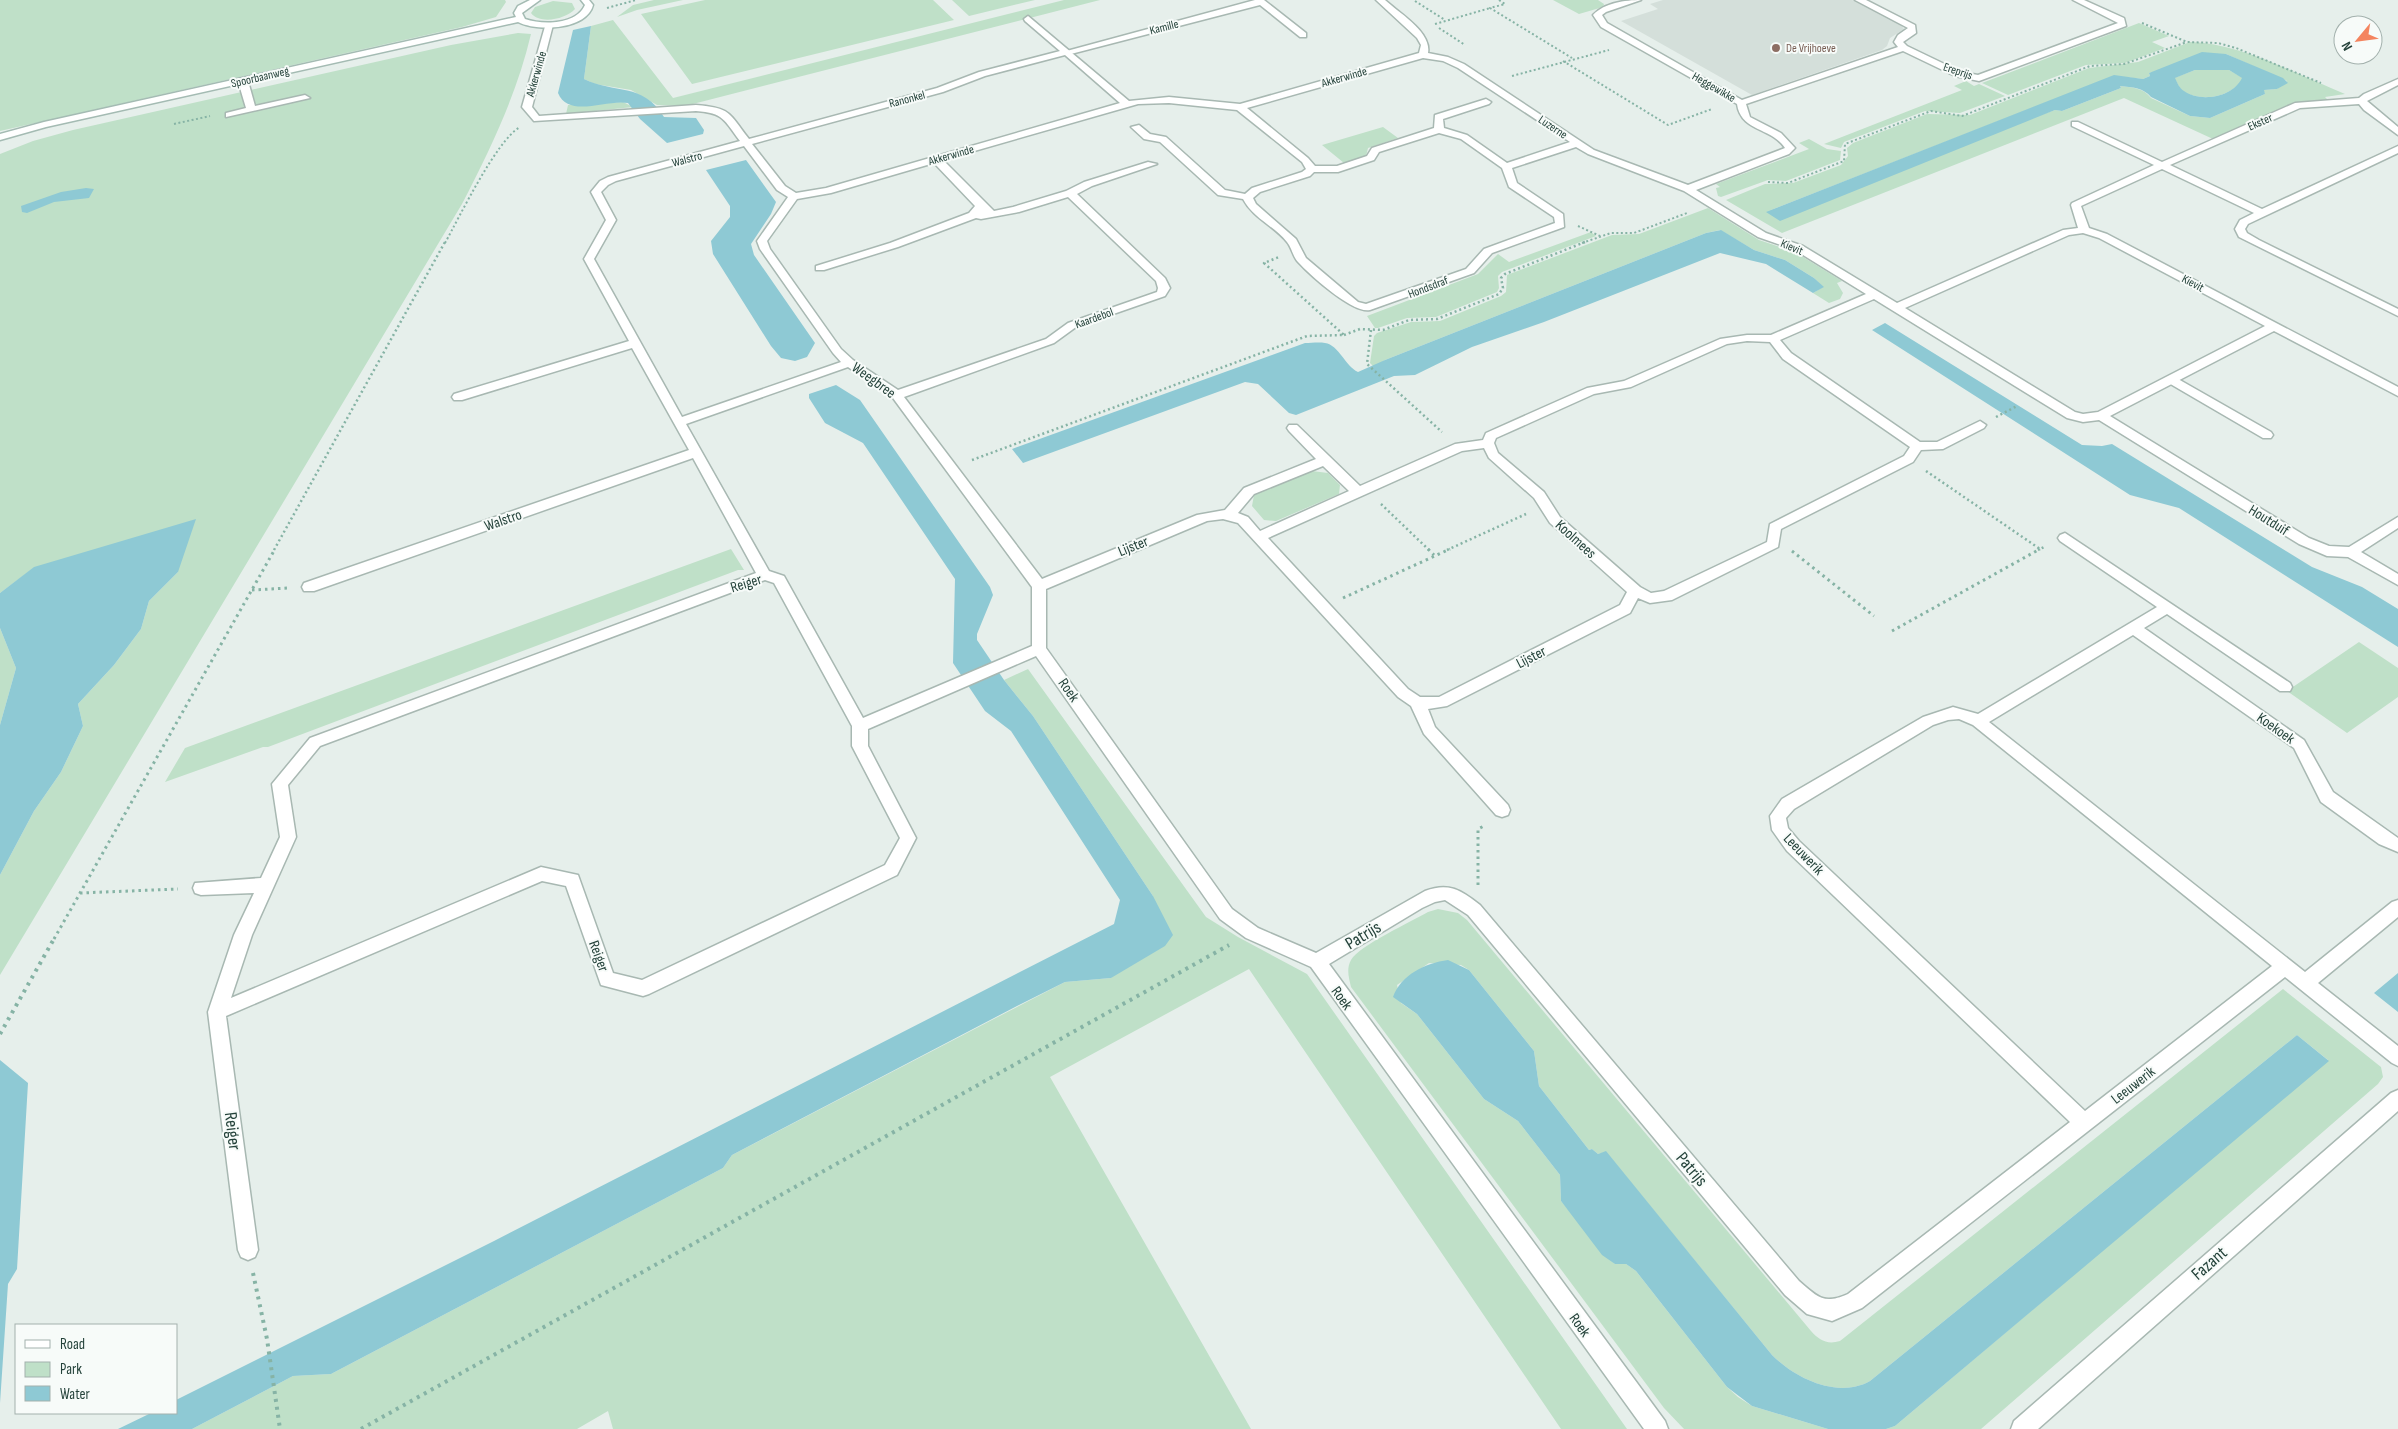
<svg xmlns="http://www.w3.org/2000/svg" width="2398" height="1429" viewBox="0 0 2398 1429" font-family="'Sofia Sans Condensed',sans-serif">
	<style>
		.built { fill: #d4dfda }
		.green { fill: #bfe0c8; fill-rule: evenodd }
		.water { fill: #8ec9d4; fill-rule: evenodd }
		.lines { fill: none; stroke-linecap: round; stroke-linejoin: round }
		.lane-casing { stroke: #a8b8b2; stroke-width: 3 }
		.street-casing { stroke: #a8b8b2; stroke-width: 3 }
		.secondary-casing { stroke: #a4bbb3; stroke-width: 3 }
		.path-far3 { stroke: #86b3a5; stroke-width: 2; stroke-dasharray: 2 2.5; stroke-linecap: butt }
		.path-far2 { stroke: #86b3a5; stroke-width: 2.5; stroke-dasharray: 2 3; stroke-linecap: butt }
		.path-far1 { stroke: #86b3a5; stroke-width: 3; stroke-dasharray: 2.5 4; stroke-linecap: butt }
		.path { stroke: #86b3a5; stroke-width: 4; stroke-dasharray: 3 5; stroke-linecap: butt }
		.lane { fill: #fff; fill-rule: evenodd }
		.street { fill: #fff; fill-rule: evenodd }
		.secondary { fill: #fff; fill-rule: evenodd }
		.education-dot { fill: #8d6e63; stroke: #f7fbf9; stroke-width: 2 }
		.labels { text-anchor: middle; stroke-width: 4; stroke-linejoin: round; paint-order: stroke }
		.far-street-label { font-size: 12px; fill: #24423a; stroke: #f7fbf9 }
		.far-education-label { font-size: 12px; fill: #785e54; stroke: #f7fbf9; text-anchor: start }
		.street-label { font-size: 15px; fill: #24423a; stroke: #f7fbf9 }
		.near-street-label { font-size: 18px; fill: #24423a; stroke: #f7fbf9 }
	</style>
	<rect width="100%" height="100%" fill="#e6efeb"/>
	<path class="built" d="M1663 0H1852L1898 22 1904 29 1890 38 1887 46 1882 50 1752 95 1621 21 1658 9 1650 4Z"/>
	<path class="green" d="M0 0H505L506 2 496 17 462 27 0 131Z
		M654 0H683L637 10 617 17 633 5Z
		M705 0H933L954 20 692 84 641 14Z
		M952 0H1035L969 16Z
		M1064 0H1100L685 106 657 105 631 90 595 84 584 79 591 26 613 20 673 98Z
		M1553 0H1598L1604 4 1603 7 1579 14Z
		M553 1 572 3 575 9C566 19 540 25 531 13L535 7Z
		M2139 23 2169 36 2152 42 2165 48 2125 63 2086 65 2008 95 1982 83Z
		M518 33 531 34C517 94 490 150 462 204L0 975V875L34 811 61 772 83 726 78 704 114 665 141 629 149 601 178 572 35 567 0 593V154L33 141 73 130 451 45Z
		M2190 42C2241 43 2298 75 2345 94L2325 97 2328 100 2298 102 2213 139 2124 98 1782 233 1726 200 1765 184 1793 183 1841 165 1848 156 1847 148 1853 143 1927 114 1970 115 2089 68 2138 62ZM2226 54 2287 81 2277 89 2263 90 2265 94 2210 118 2190 116 2151 98C2144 88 2131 87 2120 86L2121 88 2062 111 2055 110 1766 212 2114 76 2143 79 2150 76 2149 73Z
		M2210 69 2229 70 2243 78C2233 97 2201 103 2183 91 2179 88 2177 82 2174 78L2195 70Z
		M1966 81 1974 86 1979 84 2005 96 1960 113 1925 111 1844 142 1841 148 1824 144 1962 90 1954 86Z
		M623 102 633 107 566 114 568 105Z
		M1383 127 1398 138 1368 148 1366 156 1344 163 1322 145Z
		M1809 139 1827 149 1841 151 1840 160 1786 181 1768 180 1721 197 1718 196 1716 188 1720 187 1716 184 1809 149 1799 143Z
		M1708 208 1759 240 1795 252 1842 281 1837 283 1843 293 1840 299 1829 303 1813 293 1823 287 1814 278 1785 260 1754 250 1720 230 1706 233 1385 360 1374 367 1370 363 1374 336 1377 333 1411 322 1440 321 1501 296 1506 292 1507 275 1612 235 1639 234Z
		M1591 232 1596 236 1502 272 1498 276 1499 288 1497 292 1436 317 1407 318 1378 328H1375L1367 316 1478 274 1498 254 1509 262Z
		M1312 471 1328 473 1340 485 1339 494 1276 521 1264 520 1252 506 1254 495Z
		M731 549 744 570H738L268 747H263L165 782 185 748Z
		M0 628 16 668 0 725Z
		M2359 642 2398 668V697L2347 733 2287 691Z
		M1028 669 1206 917 1238 937 1307 974 1627 1429H1561L1249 969 1050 1077 1251 1429H613L608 1411 577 1429H192L293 1376 331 1374 723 1168 732 1155 1065 982 1111 978 1153 896 1033 716 1004 680Z
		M1438 909 1458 913 1467 920 1811 1331C1819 1340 1827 1345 1840 1341L2283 989 2381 1067 2383 1077 2378 1084 1981 1429H1886L1895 1426 2328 1060 2297 1035 1870 1381C1838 1399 1796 1379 1772 1355L1606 1152 1598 1154 1592 1149 1589 1150 1539 1086 1534 1051 1469 970 1461 965 1429 963 1397 985 1401 1003 1417 1014 1484 1099 1518 1121 1560 1175 1561 1201 1615 1264H1626L1636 1271 1727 1387 1738 1397 1752 1406 1828 1429H1684L1664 1408 1351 987C1349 978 1346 969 1351 960 1360 945 1411 922 1428 912Z"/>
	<path class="water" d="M591 26 584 79C614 94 643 82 664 117L696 118 704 130 703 134 667 143 640 119 628 103C606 99 569 119 558 93L573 30Z
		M2202 52 2226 54 2283 78 2288 83 2277 89 2264 90 2265 94 2210 118 2190 116 2151 97C2144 88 2132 87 2120 86L2121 88 2062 111 2055 110 1780 221 1766 212 2114 75 2143 79 2150 76 2149 73ZM2195 70H2229L2242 78C2233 97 2201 103 2184 91 2179 88 2177 82 2175 78Z
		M746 160 776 202 771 214 751 244 754 255 815 343 807 357 795 361 781 358 771 346 713 254 711 241 730 217V206L706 170Z
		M86 188 94 189 89 198 54 202 27 213 22 212 21 206 61 192Z
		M1721 230 1754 250 1785 260 1814 278 1824 287 1813 293 1766 264 1720 253 1544 322 1472 347 1415 375 1394 376 1296 415 1289 413 1258 384 1245 382 1023 463 1012 449 1305 343C1311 343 1319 342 1325 343 1339 345 1345 366 1358 372L1385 360 1706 233Z
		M1885 323 2082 445 2102 446 2112 444 2312 567 2362 587 2398 609V647L2179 508 2130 495 1872 330Z
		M836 385 860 400 990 587 993 595 977 634V640L1004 680 1033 716 1153 896 1173 935 1165 946 1111 978 1065 982 1017 1006 732 1155 723 1168 331 1374 293 1376 192 1429H118L151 1413H176V1400L494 1241 1114 924 1120 900 1011 731 985 711 953 663 955 579 863 443 825 423 809 398V394Z
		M196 519 178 572 149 601 141 629 114 665 78 704 83 726 61 772 34 811 0 875V725L16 668 0 628V593L34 567Z
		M1448 960 1469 970 1534 1051 1539 1086 1589 1150 1592 1149 1598 1154 1606 1151 1772 1355C1796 1379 1838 1399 1870 1381L2297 1035 2329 1061 1895 1426 1886 1429H1828L1752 1406 1727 1387 1636 1271 1626 1264H1615L1602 1255 1561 1201 1560 1175 1518 1121 1484 1099 1417 1014 1393 997C1401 975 1425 963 1448 960Z
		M2398 973V1012L2374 993Z
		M0 1060 28 1083 17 1269 8 1284 0 1403Z"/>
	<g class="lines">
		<defs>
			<path id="lane" d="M1255 0H1264L1306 33V37H1300L1260 5 1067 55 1063 52Z
				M243 78 248 81 255 106 305 95 310 98 226 117V113L246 108 238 81Z
				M2171 375 2271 432 2273 435 2271 438H2263L2167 382 2165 379Z"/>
			<path id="street" d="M1376 0H1385C1399 13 1432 32 1428 53L1448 57 1464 64 1594 150 1688 185 1785 148C1771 127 1741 132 1737 104L1601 27 1593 15C1604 3 1625 0 1641 0L1606 12 1602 15 1607 23 1742 100 1898 47 1894 42 1898 35 1908 28 1855 0H1866L1915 25 1916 33 1903 42 1907 46 1961 72 1978 75 2118 23 2073 0H2084L2124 18 2126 26 1979 81 1955 76 1903 51 1746 104 1750 117 1781 133 1795 148 1789 154 1696 190 1766 233 1803 246 1897 303 2063 230 2078 228 2071 205 2072 203 2154 165 2072 126V122H2078L2162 162 2295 103 2359 98 2364 94 2398 79V85L2367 101 2398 127V135L2364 110 2359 104 2300 108 2170 165 2262 209 2398 146V153L2248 224 2245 229 2247 233 2259 240 2398 309V316L2239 237 2235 229 2240 220 2254 213 2162 169 2081 206 2089 228 2107 234 2398 387V396L2274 331 2110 416 2309 538 2329 546 2349 547 2398 517V528L2361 552 2398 574V585L2348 557 2327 556 2299 544 2099 420 2083 422 2067 418 1874 299 1780 340 1791 353 1920 442H1937L1980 421 1986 425 1984 428 1943 449 1921 450 1913 462 1781 529 1778 547 1672 600 1650 603 1638 598 1630 613 1447 706 1428 709 1435 727 1508 805 1510 810 1508 815 1502 817 1496 815 1424 734 1411 706 1398 697 1238 523 1223 519 1207 521 1046 589V648L1232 909 1258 928 1316 953 1425 891C1449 882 1461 890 1480 905L1799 1281C1818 1297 1823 1305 1848 1294L2070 1122 1787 851 1772 830 1770 816 1782 799 1923 717 1953 707 1978 714 2157 607 2060 541 2058 538 2060 535 2065 533 2290 683 2292 687 2290 691H2280L2167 614 2144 628 2304 740 2333 792 2398 838V852L2379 844 2321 802 2294 748 2133 635 1989 722 2305 972 2392 902 2398 900V917L2318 983 2398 1046V1066L2392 1063 2285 977 1862 1308 1832 1321 1807 1314 1785 1295 1468 915 1445 900 1435 902 1422 908 1329 964 1665 1421 1668 1429H1644L1311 967 1246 938 1220 919 1036 656 868 729V746L916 838 897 875 649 994 643 996 601 985 566 886 542 881 226 1016 258 1250 255 1257 248 1260 241 1257 238 1250 208 1012 234 935 254 893 201 895 195 893 193 888 195 883 261 878 280 837 272 784 310 738 756 573 693 458 314 591H304L302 587 304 583 689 450 632 348 462 400H454L452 397 454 394 629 341 584 259 606 220 591 192 600 181 608 177 740 141C724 120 724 113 696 111L534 121 522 107 546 23 553 25 532 107 539 116 696 105C731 108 728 112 749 139L937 88 979 72 1060 51 1025 21 1024 19 1028 16 1129 101 1169 97 1240 104 1419 53 1421 45 1417 38ZM1065 55 1120 103 826 188 796 193 785 186 752 144 943 92 985 76ZM1423 58 1443 61 1458 68 1570 142 1507 163 1467 135 1444 128 1443 119 1489 104 1491 102 1486 99 1435 115 1434 128 1372 148 1367 156 1337 166H1315L1308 158 1247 108ZM1169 103 1237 110 1302 162 1306 169 1302 172 1252 188 1245 194 1225 190 1166 137 1150 134 1139 125 1131 127 1144 139 1160 142 1218 195 1243 199C1253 218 1274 226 1287 242 1292 248 1293 257 1298 262 1310 275 1353 314 1370 310L1474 273 1492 253 1564 227 1563 214 1517 183 1512 168 1576 147 1588 154 1684 191 1758 237 1795 250 1866 294 1771 335H1747L1720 339 1624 381 1587 388 1486 433 1483 440 1455 444 1360 486 1297 425H1289L1287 428 1289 431 1316 459 1244 488 1225 510 1197 515 1042 579 904 397 1054 343 1076 327 1165 296 1170 288 1165 278 1077 194 1092 186 1157 164 1148 162 1084 182 1066 191 1013 207 994 211 943 160 1138 104ZM1439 133 1461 139 1502 168 1509 187 1554 217 1555 223 1484 249 1466 269 1366 304 1358 302 1306 258 1296 239 1256 204 1253 198 1260 192 1310 176 1314 172H1338L1374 160 1379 152ZM744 146 777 190 788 197 757 241 760 249 833 353 841 362 682 417 594 259 616 220 601 192 608 185 616 181ZM934 163 975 206 969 213 890 243 816 266V270H824L898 247 976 218 981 219 1019 212 1068 197 1156 281 1158 288 1157 292 1068 323 1046 339 898 390 853 360 841 349 770 249 767 241 797 199 831 193ZM2083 233 2099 238 2265 326 2098 412 2083 414 2075 412 1905 308 2069 235ZM1747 341 1770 342 1783 359 1910 447 1904 456 1770 524 1767 542 1664 591 1651 593 1640 587 1560 517 1544 492 1498 453 1494 443 1496 438 1594 394 1631 387 1727 344ZM848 367 893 398 1032 587V646L863 718 784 576 769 571 686 424ZM1484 448 1489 458 1534 498 1550 523 1627 592 1620 605 1439 697H1420L1408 689 1268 538 1462 451ZM1323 466 1349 491 1260 531 1248 517 1238 513 1254 494ZM765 580 774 583 852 726V746L900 838 885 865 642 980 613 973 578 875 541 867 231 998 252 935 296 837 288 785 320 746ZM1948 720 1959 719 1973 725 2272 966 2085 1111 1799 841 1788 828 1786 818 1794 809 1933 725Z
				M2398 1090V1111L2038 1429H2011L2014 1421 2391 1093Z"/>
			<path id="secondary" d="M530 0H540L522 13 525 19C543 25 576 25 585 5L581 0H589L593 5C587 30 537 32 518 22L46 127 0 140V134L44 122 516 17 514 13 518 6Z"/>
		</defs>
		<use href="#lane" class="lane-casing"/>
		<use href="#street" class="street-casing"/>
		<use href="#secondary" class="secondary-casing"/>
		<path class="path-far3" d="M1499 0 1505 4 1490 8 1572 58
			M1415 1 1445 20
			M607 8 636 0
			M2142 23 2187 42 2218 43 2236 48 2321 83
			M1435 24 1490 8
			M1439 28 1465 45
			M1563 61 1668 125 1712 109
			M1512 76 1609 50
			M174 124 210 116
			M1768 182 1788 183 1844 161 1845 144 1931 111 1962 116 2090 66 2124 64 2187 42
			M1578 226 1600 236
			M445 243C460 216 496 141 520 127
			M1582 243 1611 233H1634L1687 213"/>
		<path class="path-far2" d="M1371 330 1367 364 1442 432
			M1344 335 1360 329 1383 330 1409 320 1437 319 1499 294 1503 288 1501 278 1505 274 1585 242
			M1996 417 2017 406
			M972 460 1307 336 1344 335 1264 263 1279 257
			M1926 471 2040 549 2044 547
			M1381 504 1429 550
			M274 550 445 242
			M1447 550 1526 514
			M2038 550 2040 549"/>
		<path class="path-far1" d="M1428 549 1434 555
			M1792 551 1874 616
			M252 590 288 588
			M1343 598 1450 549
			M1892 631 2040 549
			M1478 885V829L1486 825
			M80 893 178 889
			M54 939 275 549"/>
		<path class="path" d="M0 1034 55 937
			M253 1273 267 1339 280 1429
			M361 1429 1229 945"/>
		<use href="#lane" class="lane"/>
		<use href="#street" class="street"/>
		<use href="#secondary" class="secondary"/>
	</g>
	<circle class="education-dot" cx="1776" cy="48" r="5"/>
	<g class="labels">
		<g class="far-street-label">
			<text transform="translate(1164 27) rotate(-14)" y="4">Kamille</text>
			<text transform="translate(1958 71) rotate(19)" y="4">Ereprijs</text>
			<text transform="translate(536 74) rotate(-74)" y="4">Akkerwinde</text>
			<text transform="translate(260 77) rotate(-13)" y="4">Spoorbaanweg</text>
			<text transform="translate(1344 77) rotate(-16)" y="4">Akkerwinde</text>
			<text transform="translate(1714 87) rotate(30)" y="4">Heggewikke</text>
			<text transform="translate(907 99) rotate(-15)" y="4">Ranonkel</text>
			<text transform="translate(2260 122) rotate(-24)" y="4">Ekster</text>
			<text transform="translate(1553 127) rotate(34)" y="4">Luzerne</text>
			<text transform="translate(951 155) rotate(-16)" y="4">Akkerwinde</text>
			<text transform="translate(687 159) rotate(-15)" y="4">Walstro</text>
			<text transform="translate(1792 247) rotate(23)" y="4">Kievit</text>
			<text transform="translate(2193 283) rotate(28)" y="4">Kievit</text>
			<text transform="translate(1428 287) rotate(-21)" y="4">Hondsdraf</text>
			<text transform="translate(1094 318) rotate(-20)" y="4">Kaardebol</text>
		</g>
		<g class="far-education-label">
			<text x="1786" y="52">De Vrijhoeve</text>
		</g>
		<g class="street-label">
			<text transform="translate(874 380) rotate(36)" y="5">Weegbree</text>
			<text transform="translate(503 520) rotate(-19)" y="5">Walstro</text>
			<text transform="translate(2269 520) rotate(32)" y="5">Houtduif</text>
			<text transform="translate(1576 539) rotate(42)" y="5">Koolmees</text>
			<text transform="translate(1133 546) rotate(-22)" y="5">Lijster</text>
			<text transform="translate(746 583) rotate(-17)" y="5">Reiger</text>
			<text transform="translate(1531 657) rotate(-27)" y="5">Lijster</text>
			<text transform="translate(1069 690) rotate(55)" y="5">Roek</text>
			<text transform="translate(2276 728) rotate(35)" y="5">Koekoek</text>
			<text transform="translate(1804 854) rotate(46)" y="5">Leeuwerik</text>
			<text transform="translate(599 956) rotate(70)" y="5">Reiger</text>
			<text transform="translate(1342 998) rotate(54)" y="5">Roek</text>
			<text transform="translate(2133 1085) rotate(-38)" y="5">Leeuwerik</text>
			<text transform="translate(1580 1325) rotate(54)" y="5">Roek</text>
		</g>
		<g class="near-street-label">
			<text transform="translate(1363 935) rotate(-31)" y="6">Patrijs</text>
			<text transform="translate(233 1131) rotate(83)" y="6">Reiger</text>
			<text transform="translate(1692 1169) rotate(50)" y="6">Patrijs</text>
			<text transform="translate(2209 1263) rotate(-41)" y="6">Fazant</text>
		</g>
	</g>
	<rect x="15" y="1324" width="162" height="90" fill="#f7fbf9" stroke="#a3b1ad"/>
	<rect x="25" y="1340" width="25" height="8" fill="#ffffff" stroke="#a3b1ad"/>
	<text x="60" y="1349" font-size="15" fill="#24423a">Road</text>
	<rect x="25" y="1362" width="25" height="15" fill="#bfe0c8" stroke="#a3b1ad"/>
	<text x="60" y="1374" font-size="15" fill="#24423a">Park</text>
	<rect x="25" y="1386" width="25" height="15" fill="#8ec9d4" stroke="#a3b1ad"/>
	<text x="60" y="1399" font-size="15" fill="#24423a">Water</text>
	<g transform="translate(2358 40) rotate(241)"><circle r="24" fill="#f7fbf9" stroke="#a3b1ad"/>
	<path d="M0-4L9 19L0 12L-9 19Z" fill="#f4845f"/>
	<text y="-8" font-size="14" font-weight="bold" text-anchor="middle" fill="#24423a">N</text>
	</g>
</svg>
